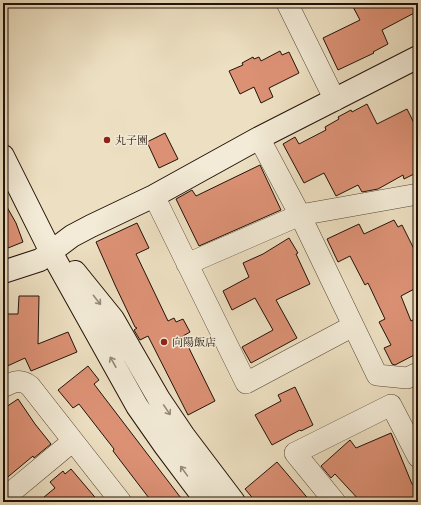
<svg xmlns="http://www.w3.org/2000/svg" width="421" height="505" viewBox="0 0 421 505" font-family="'IM FELL French Canon','Noto Serif JP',serif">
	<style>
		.building { fill: #dc9175; stroke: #221208 }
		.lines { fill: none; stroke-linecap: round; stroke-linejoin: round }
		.street-casing { stroke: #554636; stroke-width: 22 }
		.secondary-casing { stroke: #221208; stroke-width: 24 }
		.street { stroke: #f3ebd7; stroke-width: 21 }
		.secondary { stroke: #f3ebd7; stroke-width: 22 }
		.oneway { stroke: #95897a }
		.poi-dot { fill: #8f2418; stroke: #f3ebd7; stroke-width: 1.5 }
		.labels { text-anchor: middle; stroke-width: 3; stroke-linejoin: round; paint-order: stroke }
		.poi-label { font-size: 11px; fill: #221208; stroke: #f3ebd7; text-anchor: start }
	</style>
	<rect width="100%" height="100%" fill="#ede0c2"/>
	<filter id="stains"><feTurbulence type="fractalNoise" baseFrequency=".005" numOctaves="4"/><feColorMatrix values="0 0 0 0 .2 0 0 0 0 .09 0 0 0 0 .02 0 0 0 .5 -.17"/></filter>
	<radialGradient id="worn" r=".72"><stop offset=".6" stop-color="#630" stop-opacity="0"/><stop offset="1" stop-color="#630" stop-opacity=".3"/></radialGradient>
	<path class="building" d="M351 3H418V11L382 30 388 44 373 52 374 53 338 70 323 38 360 20Z
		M280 51 282 55 289 52 299 73 269 88 273 97 261 103 254 87 240 94 229 71 243 65 242 63 253 57 254 59 259 57 261 61Z
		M367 104 377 124 407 109 418 131V172L404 179 403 175 378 189 362 192 358 185 336 196 324 173 304 183 283 144 295 137 299 144 326 130 325 127 339 119 338 117 351 110 352 112Z
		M165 133 178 159 159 168 147 142Z
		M260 165 281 210 199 246 176 199 192 190 196 196Z
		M3 200 16 223 23 242 3 250Z
		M394 220 398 227 402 225 418 257V287L401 296 411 321 418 317V353L395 365 392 364 384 348 391 345 379 322 385 319 368 283 365 285 350 256 338 262 327 239 359 224 364 234Z
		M137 223 149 248 136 254 168 321 174 318 176 322 183 319 190 332 183 336 215 401 188 415 148 336 140 340 134 330 137 328 135 327 115 285 96 242Z
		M289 238 298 253 296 254 310 284 276 300 297 338 251 363 242 347 273 330 255 298 232 310 223 291 249 277 243 263 263 254Z
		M19 296H39L38 344 68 332 77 352 31 371 25 358 3 368V314H18Z
		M88 366 99 380 94 384 184 502H152L113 451 114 449 79 404 73 408 58 390Z
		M295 387 313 425 301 431 300 430 272 445 255 415 281 401 278 395Z
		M18 399 35 424 51 444 34 458 33 456 3 481V409Z
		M391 433 412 484 418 489V502H361L335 474 331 478 321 466 350 440 356 448Z
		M277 462 311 502H256L245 489Z
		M71 469 99 502H38L55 488 50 482 63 471 65 474Z"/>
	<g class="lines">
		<defs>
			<path id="street" d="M287 3 335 100
				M259 138 300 215 377 375 407 378 418 373
				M154 196 246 383 353 326
				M187 264 300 215 418 194
				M3 387C13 382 20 378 30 386L121 502
				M3 499 73 441
				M335 502 295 453 391 405 418 457"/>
			<path id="secondary" d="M3 156 51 252 137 406 165 446 207 502
				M3 272 40 260 72 236 91 226 154 196 259 138 418 57
				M75 272 113 319 159 399 184 436 234 502"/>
		</defs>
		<use href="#street" class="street-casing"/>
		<use href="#secondary" class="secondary-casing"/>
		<use href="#street" class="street"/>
		<use href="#secondary" class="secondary"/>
	</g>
	<defs><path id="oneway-shaft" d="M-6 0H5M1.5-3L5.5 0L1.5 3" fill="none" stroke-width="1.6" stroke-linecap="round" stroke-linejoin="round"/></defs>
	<g class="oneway">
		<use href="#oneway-shaft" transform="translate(97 300) rotate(52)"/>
		<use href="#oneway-shaft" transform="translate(113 362) rotate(-119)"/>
		<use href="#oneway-shaft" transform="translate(167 410) rotate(56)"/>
		<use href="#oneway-shaft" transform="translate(184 471) rotate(-126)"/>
	</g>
	<g class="poi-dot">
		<circle cx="107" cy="140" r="4"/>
		<circle cx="164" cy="342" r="4"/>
	</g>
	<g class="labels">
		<g class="poi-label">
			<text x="115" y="144">丸子園</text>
			<text x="172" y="346">向陽飯店</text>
		</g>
	</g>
	<rect width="421" height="505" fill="none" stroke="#ede0c2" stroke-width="16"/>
	<rect x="4" y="4" width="413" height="497" fill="none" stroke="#221208" stroke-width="2"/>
	<rect x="8" y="8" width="405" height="489" fill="none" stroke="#221208"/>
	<rect width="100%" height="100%" filter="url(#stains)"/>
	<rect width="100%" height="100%" fill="url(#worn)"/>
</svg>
